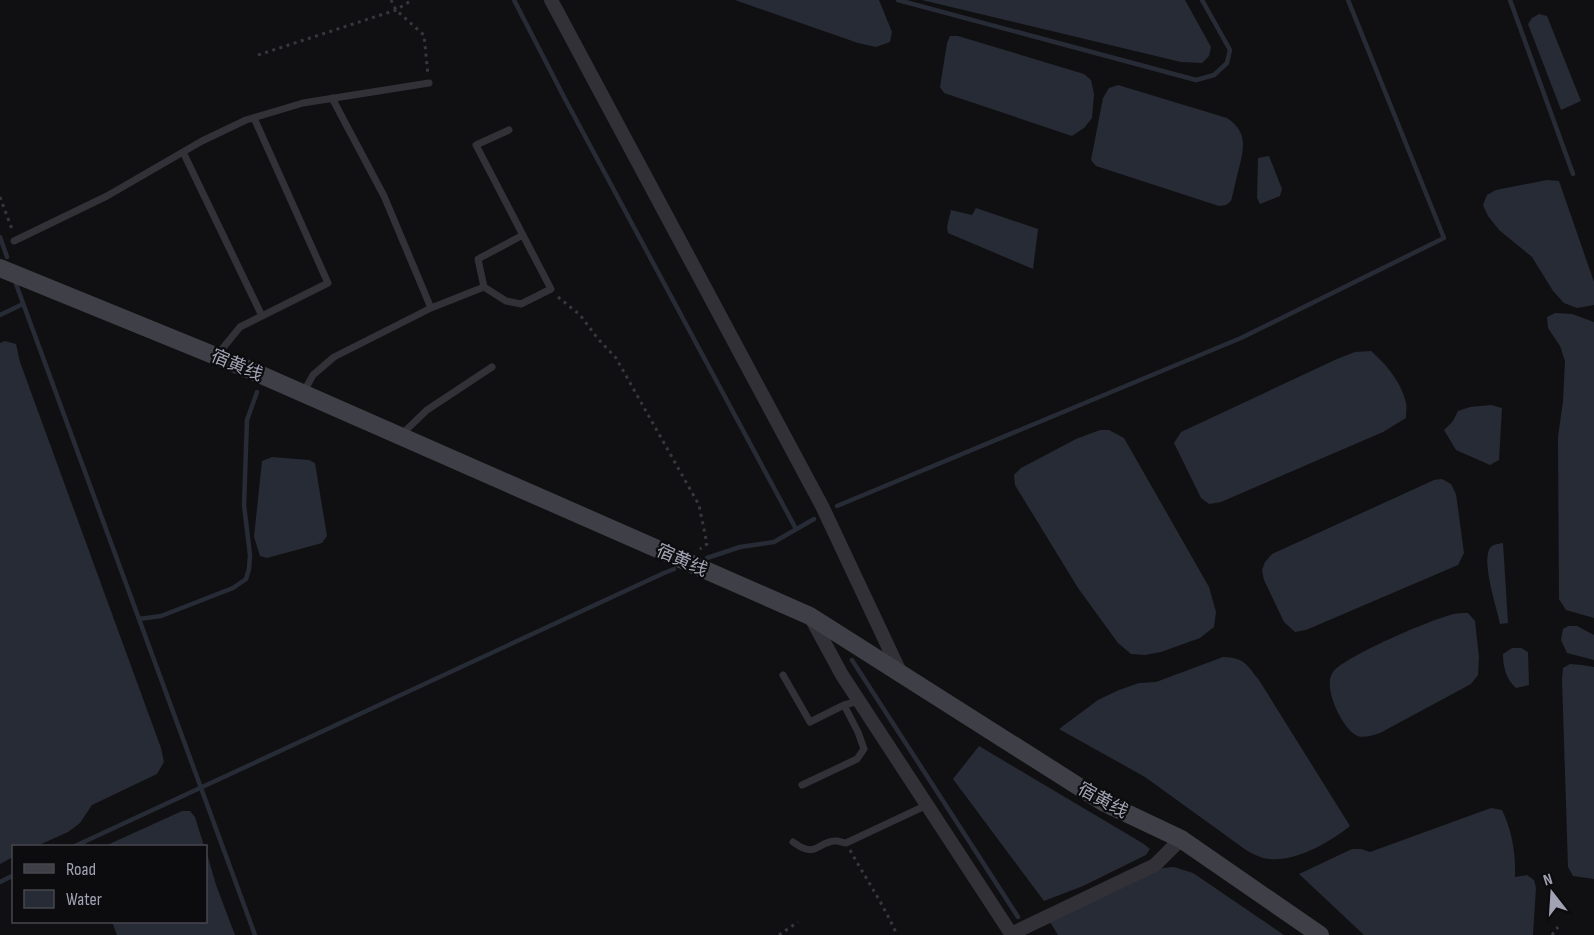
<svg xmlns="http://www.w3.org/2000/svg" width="1594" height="935" viewBox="0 0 1594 935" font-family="'Sofia Sans Condensed','Noto Sans SC',sans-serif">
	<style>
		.water { fill: #262b35 }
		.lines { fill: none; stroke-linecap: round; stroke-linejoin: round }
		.stream { stroke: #262b35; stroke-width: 4.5 }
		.path { stroke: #37373e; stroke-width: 3; stroke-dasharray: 3 4.5; stroke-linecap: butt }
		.lane { stroke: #313137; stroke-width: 7 }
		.street { stroke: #313137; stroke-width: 14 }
		.secondary { stroke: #3f3f47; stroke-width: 18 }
		.labels { text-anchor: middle; stroke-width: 4.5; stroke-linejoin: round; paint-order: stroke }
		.street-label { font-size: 18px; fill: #a1a2b3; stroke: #0c0b0d }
	</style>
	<rect width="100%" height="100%" fill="#101012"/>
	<path class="water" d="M735 0H879L892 32 890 42 876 47 858 43Z
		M922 0H1185L1211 47 1209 56 1202 63 1181 62Z
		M1539 14 1547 16 1581 101 1561 110 1528 24 1532 18Z
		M950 36H958L1084 74 1091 80 1094 94 1092 118 1084 128 1072 136 944 93 940 87 947 43Z
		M1118 85 1227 118C1248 132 1244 148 1239 168 1236 179 1234 190 1231 201L1226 205 1219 206 1096 166 1091 160 1103 98 1109 88Z
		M1269 156 1282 189 1280 196 1260 204 1257 198 1258 158Z
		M1547 180 1559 181 1594 282V305L1577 308 1564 303 1553 291 1532 257 1499 230 1488 216 1483 205 1487 195 1496 190Z
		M976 208 1038 229 1033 269 948 233 947 227 951 210 972 215Z
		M1555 313 1572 314 1594 322V618L1566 610 1559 599 1558 437 1563 401 1565 361 1560 346 1548 328 1547 317Z
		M5 341 16 344 20 362 161 748 164 762 157 774 92 805 80 823 68 832 37 846H14L13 857 0 864V343Z
		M1371 351C1386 364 1402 383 1406 403 1407 407 1406 413 1406 418L1383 432 1221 502 1209 504 1201 498 1174 443 1181 432 1337 359 1355 352Z
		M1491 405 1502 408 1499 460 1490 465 1456 450 1444 430 1453 421 1458 411 1470 407Z
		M1100 430H1109L1124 438 1209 587 1216 612 1214 627 1200 638 1161 652 1145 655 1131 654 1118 643 1078 588 1015 485 1014 475 1021 468 1076 439Z
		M272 457 309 460 315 463 327 536 322 543 267 558 260 556 254 537 262 461Z
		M1442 479 1451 484 1456 494 1464 553 1458 565 1306 630 1295 632 1284 622 1264 580 1262 570 1265 562 1272 554 1434 480Z
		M1503 543 1508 623 1500 624C1497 608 1481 562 1490 548 1493 544 1498 544 1503 543Z
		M1468 613 1475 621 1479 657 1478 675 1471 684 1380 733C1372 735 1362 740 1354 734 1341 725 1322 686 1333 672 1345 656 1432 619 1454 614 1458 613 1463 613 1468 613Z
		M1568 626H1577L1594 635V660L1567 653 1561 640 1563 629Z
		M1512 648H1521L1528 652 1529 685 1516 688C1506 679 1503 667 1503 654Z
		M1223 657C1245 658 1246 664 1259 680L1350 826C1329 843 1291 865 1263 858 1257 856 1251 853 1246 850L1145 777 1059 729 1098 700 1119 690 1139 683 1156 682Z
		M1570 664 1582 665 1594 667V879L1573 876 1568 867 1562 679 1563 668Z
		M979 746 1144 844 1150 849 1146 855 1083 886 1044 901 953 779Z
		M1491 808 1502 810C1512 830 1516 855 1515 877L1527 875 1534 880 1536 888 1533 935H1364L1299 874 1352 849H1361L1370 852Z
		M182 811H190L195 817 204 846H105Z
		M206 850 216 885 235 935H117L112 922H206Z
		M1174 867 1193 873 1284 935H1058L1050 922 1163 868Z"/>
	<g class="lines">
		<path class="stream" d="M514 0 565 99 796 529
			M898 0 1196 80 1214 75 1227 63 1230 50 1202 0
			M1510 0 1573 174
			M0 237 7 257
			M16 284 255 935
			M0 315 23 304
			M837 506 1241 338 1444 238 1348 0
			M707 558 740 547 774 542 814 519
			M139 619 161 616 233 588 246 579 249 569 250 555 244 505 247 420 257 392
			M852 660 1018 917
			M75 846 664 573 674 569
			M0 882 14 875"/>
		<path class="path" d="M391 0 396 10 424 35 428 75
			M258 55 396 10 412 0
			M0 197 13 232
			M558 297 580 315 598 339 616 358 699 505 707 544 700 549
			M850 850C866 879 884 905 897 935
			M779 935 798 922
			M1552 935 1558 927"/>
		<path class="lane" d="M332 98 384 196 431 308
			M183 152 262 316
			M14 241 107 196 202 141 246 120 303 103 429 83
			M484 287 478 259 523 235
			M218 354 240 327 328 283 254 118
			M303 393 313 375 334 357 431 308 484 287 506 301 521 304 551 289 476 145 509 130
			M402 434 427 410 492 367
			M783 675 810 722 844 705 859 701
			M802 785 857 759 864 749 858 732 844 705
			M793 842C817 860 817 841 836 841 840 841 843 843 846 843L927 805"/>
		<path class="street" d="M551 0 822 506 901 674
			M811 618 842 675 1012 935
			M1011 934 1155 865 1181 839"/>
		<path class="secondary" d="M0 268 250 370 810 616 1103 802 1181 839 1320 935"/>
	</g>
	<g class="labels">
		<g class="street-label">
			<text transform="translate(237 365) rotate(23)" y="6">宿黄线</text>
			<text transform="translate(682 560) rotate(24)" y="6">宿黄线</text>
			<text transform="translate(1103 800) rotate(29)" y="6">宿黄线</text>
		</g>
	</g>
	<rect x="12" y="845" width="195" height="78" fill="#0c0b0d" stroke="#48474f" stroke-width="1.5"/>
	<rect x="24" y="864" width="30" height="9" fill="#3f3f47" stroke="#48474f" stroke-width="1.5"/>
	<text x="66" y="875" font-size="18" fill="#a1a2b3">Road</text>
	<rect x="24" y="890" width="30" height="18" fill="#262b35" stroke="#48474f" stroke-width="1.5"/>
	<text x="66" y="905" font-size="18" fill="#a1a2b3">Water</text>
	<g transform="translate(1552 893) rotate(343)" stroke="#0c0b0d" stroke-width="4.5" paint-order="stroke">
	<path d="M0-4.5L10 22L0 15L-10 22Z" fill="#a1a2b3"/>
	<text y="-9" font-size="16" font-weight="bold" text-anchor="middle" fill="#a1a2b3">N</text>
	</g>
</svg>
